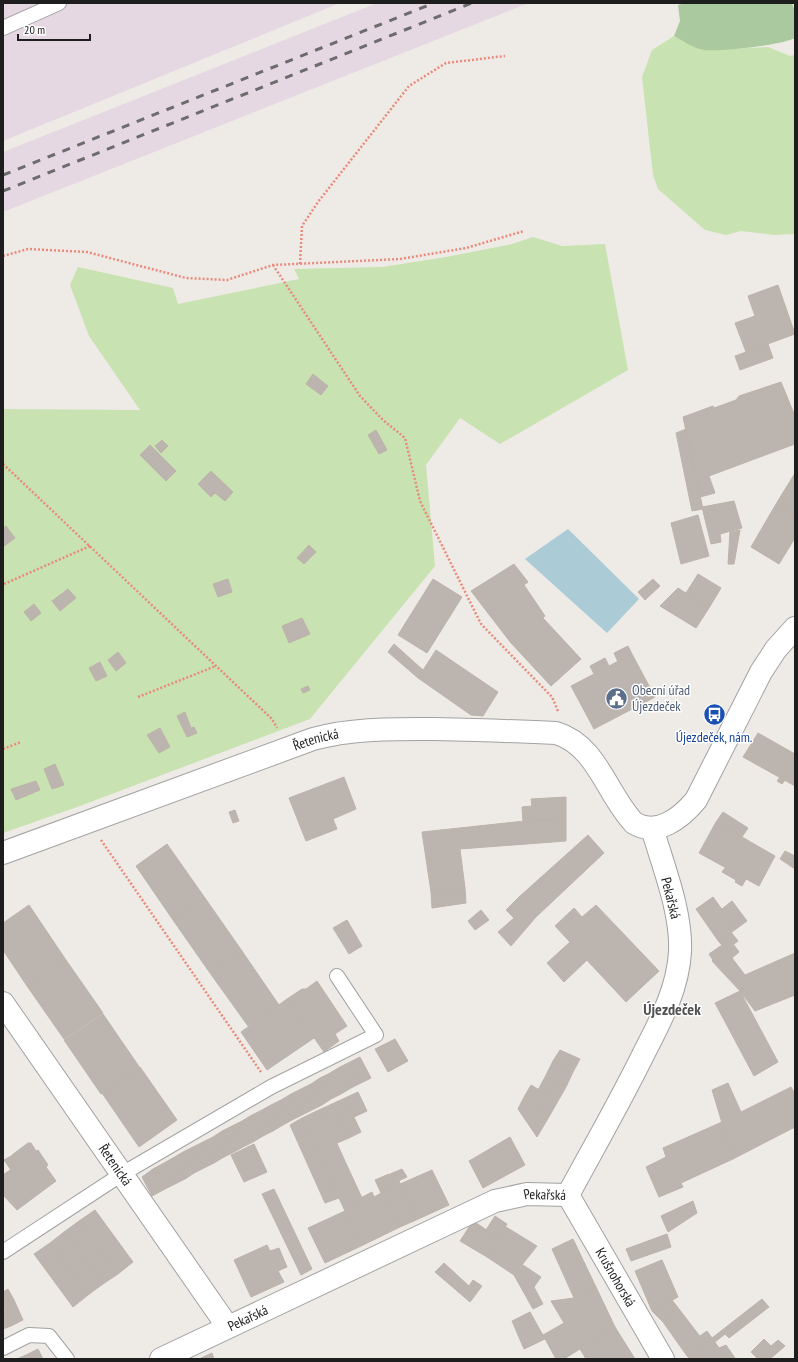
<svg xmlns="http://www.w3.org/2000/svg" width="798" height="1362" viewBox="0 0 798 1362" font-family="'PT Sans Narrow',sans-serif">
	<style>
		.industrial { fill: #e6d8e3 }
		.grass { fill: #c8e2b1 }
		.forest { fill: #aac99f }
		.water { fill: #abcbd7 }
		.building { fill: #bbb4af; stroke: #beb3aa }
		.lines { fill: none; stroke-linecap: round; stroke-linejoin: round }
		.service-casing { stroke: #a2a2a2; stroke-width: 16 }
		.minor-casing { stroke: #a2a2a2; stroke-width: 24 }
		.tertiary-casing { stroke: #a2a2a2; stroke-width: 24 }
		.path { stroke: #e98a7b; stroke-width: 2.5; stroke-dasharray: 2 2; stroke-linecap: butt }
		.service { stroke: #fff; stroke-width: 14 }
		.minor { stroke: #fff; stroke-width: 22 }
		.tertiary { stroke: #fff; stroke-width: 22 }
		.rail { stroke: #6c6c6c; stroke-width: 3; stroke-dasharray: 8 8; stroke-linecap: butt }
		.labels { text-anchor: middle; stroke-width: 3; stroke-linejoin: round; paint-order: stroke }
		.service-label { font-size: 14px; fill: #4e5e75; stroke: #fff; text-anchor: start }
		.transit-label { font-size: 14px; fill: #164399; stroke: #fff }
		.street-label { font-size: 14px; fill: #1e1e1e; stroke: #fff }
		.quarter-label { font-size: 16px; font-weight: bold; fill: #515151; stroke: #fff }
	</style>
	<rect width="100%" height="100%" fill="#eeebe6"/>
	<path class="industrial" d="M3 3H340L3 141Z
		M377 3H529L3 212V152Z"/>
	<path class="grass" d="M674 36 689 44 704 50 768 47 790 56 795 55V234L774 235 741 231 726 235 705 230 658 189 653 175 642 77 652 50Z
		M533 237 562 246 605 244 628 370 500 444 460 418 426 465 435 566 310 719 80 806 3 833V409L140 410 89 336 70 285 78 267 173 288 178 304 299 279 294 269 382 267 446 257 512 244Z"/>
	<path class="forest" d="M685 3H792L795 12V38C783 45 719 52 704 50 693 48 683 41 674 36L680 21 678 5Z"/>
	<path class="water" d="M568 529 639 599 607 633 525 559Z"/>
	<path class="building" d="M778 285 795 334 746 352 735 323 755 316 748 296Z
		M768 344 773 358 740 370 735 356Z
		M313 374 328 386 321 395 306 384Z
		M781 382 795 416V444L709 476 715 493 700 497 683 417 713 406 714 408 736 400 739 396Z
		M686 429 703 509 692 511 676 433Z
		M376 430 387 450 379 454 368 435Z
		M162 440 168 446 161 453 155 446Z
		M150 445 176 471 166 481 140 455Z
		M211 471 233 492 225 501 215 493 211 497 198 484Z
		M795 473V515L776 504Z
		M734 501 742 528 720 534 721 542 711 544 702 507Z
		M776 504 795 515V538L779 564 751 547Z
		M698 515 709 556 681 564 671 523Z
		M6 526 15 538 3 547V528Z
		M740 530 734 564H728L730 532Z
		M309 545 316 552 304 564 297 558Z
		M514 564 528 582 524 585 545 616 511 643 471 591Z
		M698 574 721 588 709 608 686 593Z
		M228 579 232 592 218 597 213 584Z
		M433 579 462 597 427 653 398 635Z
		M653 579 660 586 645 600 638 592Z
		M678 588 709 608 696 628 660 606Z
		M68 589 76 598 60 611 52 601Z
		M34 604 41 613 31 621 24 612Z
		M302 618 310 634 289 643 282 626Z
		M543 618 581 659 551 686 511 643Z
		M394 644 423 670 418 678 388 652Z
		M628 646 632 654 618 662 614 653Z
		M436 650 498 692 483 716 471 715 418 678Z
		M118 652 126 663 116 671 108 660Z
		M632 654 655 697 594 729 571 686 594 674 590 666 605 658 609 666Z
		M100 662 107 676 96 681 89 668Z
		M308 686 310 690 303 693 301 689Z
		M185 712 191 728 194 727 197 733 187 737 177 716Z
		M160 728 170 747 159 753 147 735Z
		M758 733 795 754V786L743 757Z
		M55 764 64 785 52 789 44 769Z
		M344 777 356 809 333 819 337 829 306 841 289 798Z
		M780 777 785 780 782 784 777 781Z
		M36 781 40 790 16 800 11 789Z
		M566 797V820L523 822 522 807 532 806 531 799Z
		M235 810 239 821 233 823 229 812Z
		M723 812 748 828 742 837 716 822Z
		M534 820H566V841L460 849 465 888 431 892 422 832Z
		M716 822 775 856 759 886 699 853Z
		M588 835 604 853 536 917 519 897Z
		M167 844 205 898 173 920 136 866Z
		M785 851 795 856V869L780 859Z
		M725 868 746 879 742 886 735 882 736 880 722 872Z
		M465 888 466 903 432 908 431 892Z
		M519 897 536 917 511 946 498 932 514 918 506 910Z
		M713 897 736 929 719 942 696 909Z
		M205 898 242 951 210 973 173 920Z
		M732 901 747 921 736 929 722 909Z
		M29 905 66 960 27 986 3 950V923Z
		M596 905 659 971 626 1002 555 926 574 908 582 917Z
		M481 910 489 920 475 930 468 921Z
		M347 920 362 946 349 954 333 928Z
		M731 932 738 941 713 960 709 954 722 945 719 942Z
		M570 942 587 960 564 982 547 963Z
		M734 945 739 952 732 958 745 975 743 989 740 991 712 961Z
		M242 951 279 1005 248 1026 210 973Z
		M795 953V995L755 1011 740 991 743 989 745 975Z
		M66 960 103 1013 64 1039 27 986Z
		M317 981 347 1026 335 1034 339 1041 324 1052 287 999 302 989H306Z
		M740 991 778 1062 754 1076 715 1003Z
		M287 999 314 1038 267 1070 241 1032Z
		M103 1014 140 1068 101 1094 64 1040Z
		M395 1039 408 1061 388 1072 375 1049Z
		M560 1050 580 1059 573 1072 553 1061Z
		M360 1057 371 1078 361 1083 350 1062Z
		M553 1061 573 1072 566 1087 545 1077Z
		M350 1062 361 1083 351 1088 340 1067Z
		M140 1067 177 1120 139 1147 102 1093Z
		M340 1067 351 1088 341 1094 330 1073Z
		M330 1073 341 1094 331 1099 320 1078Z
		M545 1077 566 1087 558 1101 538 1090Z
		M320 1078 331 1099 322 1105 311 1084Z
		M728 1083 741 1112 791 1087 795 1094V1127L733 1159 712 1090Z
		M311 1084 322 1105 312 1110 301 1089Z
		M531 1085 558 1101 550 1115 523 1099Z
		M301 1089 312 1110 302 1115 291 1094Z
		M358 1092 367 1111 354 1117 345 1098Z
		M291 1094 302 1115 292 1120 281 1100Z
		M345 1098 361 1132 349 1138 332 1104Z
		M523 1099 550 1115 537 1137 518 1109Z
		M281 1100 292 1120 283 1125 271 1105Z
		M332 1104 349 1138 337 1143 321 1109Z
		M271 1105 283 1125 273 1131 262 1110Z
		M321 1109 362 1198 351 1203 353 1207 345 1211 302 1118Z
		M262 1110 273 1131 263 1136 252 1115Z
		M252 1115 263 1136 253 1142 242 1121Z
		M302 1118 339 1198 325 1203 290 1125Z
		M242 1121 253 1142 243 1147 232 1126Z
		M722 1122 733 1159 681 1183 683 1187 659 1197 646 1167 666 1157 663 1148Z
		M232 1126 243 1147 234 1152 222 1131Z
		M222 1131 234 1152 224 1157 213 1137Z
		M213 1137 224 1157 214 1163 203 1142Z
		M510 1137 525 1165 483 1188 469 1161Z
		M203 1142 214 1163 204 1168 193 1147Z
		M28 1143H31L36 1151 38 1150 48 1165 46 1167 56 1181 17 1210 3 1195V1175L17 1165 11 1158 12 1155Z
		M254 1144 267 1172 244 1182 231 1155Z
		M193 1147 204 1168 194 1173 183 1152Z
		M183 1152 194 1173 185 1179 173 1158Z
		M11 1156 17 1165 11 1170 4 1160Z
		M173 1158 185 1179 175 1184 164 1163Z
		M164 1163 175 1184 165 1189 153 1169Z
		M153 1169 165 1189 152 1196 142 1177Z
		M402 1169 407 1177 394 1183 390 1174Z
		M432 1170 449 1205 416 1220 400 1184Z
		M389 1174 394 1183 382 1189 383 1192 381 1193 375 1180Z
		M399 1181 416 1220 400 1227 382 1189Z
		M274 1189 312 1269 301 1275 262 1194Z
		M372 1192 374 1197 383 1192 400 1227 361 1246 345 1211 353 1207 351 1203Z
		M693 1201 697 1213 668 1232 661 1216Z
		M95 1210 133 1262 118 1274 79 1221Z
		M345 1211 361 1246 325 1263 308 1228Z
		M495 1216 507 1224 499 1238 486 1230Z
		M79 1221 118 1274 103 1284 64 1232Z
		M473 1221 499 1238 487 1257 460 1241Z
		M506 1227 537 1246 514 1275 487 1257Z
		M64 1232 103 1284 88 1295 50 1243Z
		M667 1234 671 1247 631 1261 626 1249Z
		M573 1239 596 1287 574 1298 552 1249Z
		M50 1243 88 1295 73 1307 34 1254Z
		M267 1245 270 1251 279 1248 287 1267 278 1271 284 1282 251 1297 234 1260Z
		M662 1260 678 1297 652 1311 635 1271Z
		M444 1263 469 1286 473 1280 482 1286 470 1302 435 1272Z
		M523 1265 541 1277 534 1287 543 1304 533 1309 514 1275Z
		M596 1287 615 1327 564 1359H556L543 1335 564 1323 551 1301 574 1298Z
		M8 1289 14 1300 3 1305V1292Z
		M762 1299 769 1307 729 1338 725 1334 715 1342 712 1338Z
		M14 1300 23 1320 11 1326 3 1305Z
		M672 1300 679 1309 663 1322 652 1311Z
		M3 1308 11 1326 3 1329Z
		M679 1309 705 1343 687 1356 663 1322Z
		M530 1312 545 1339 524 1349 512 1321Z
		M615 1327 635 1359H586L580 1349Z
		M707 1331 712 1338 705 1343 700 1336Z
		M712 1338 719 1348 726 1345 735 1358 690 1359 687 1356Z
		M764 1339 771 1346 757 1358 751 1352Z
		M778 1340 785 1346 770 1359H756Z
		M38 1349 43 1359H30L28 1354Z
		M212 1353 214 1359H199Z
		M28 1354 30 1359H17Z"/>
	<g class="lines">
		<defs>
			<path id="service" d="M3 28 59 3
				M3 1252 122 1174 271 1087 376 1035 337 976
				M3 1348 29 1335 49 1336 67 1359"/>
			<g id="minor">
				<path id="s1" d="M3 1003 228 1327"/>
				<path id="s2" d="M568 1195 663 1359"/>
				<path id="s3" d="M161 1359 495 1201 527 1194 568 1195C594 1147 621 1100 645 1051 661 1020 678 988 680 952 682 912 663 866 652 828"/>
			</g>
			<g id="tertiary">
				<path id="s4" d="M3 853 313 739C353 728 393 729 434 729 475 730 515 731 556 733 597 745 607 795 634 823 657 837 681 818 696 800L761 672 776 649 795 628"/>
			</g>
		</defs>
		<use href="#service" class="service-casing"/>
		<use href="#minor" class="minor-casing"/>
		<use href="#tertiary" class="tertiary-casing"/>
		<path class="path" d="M3 256 28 249 87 252 186 278 227 280 273 265 400 259 466 248 524 231
			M300 264 302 226 318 202 409 86 446 63 505 56
			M273 265 360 396 383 420 405 438 420 501 481 624 552 697 558 711
			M3 464 272 719 277 728
			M4 584 90 546
			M138 697 216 666
			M3 749 21 742
			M101 840 261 1072"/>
		<use href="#service" class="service"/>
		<use href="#minor" class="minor"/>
		<use href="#tertiary" class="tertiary"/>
		<path class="rail" d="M3 175 434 3
			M3 191 472 3"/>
	</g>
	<defs>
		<symbol id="civic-disc" viewBox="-11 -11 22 22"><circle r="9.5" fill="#5c6f8a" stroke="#fff"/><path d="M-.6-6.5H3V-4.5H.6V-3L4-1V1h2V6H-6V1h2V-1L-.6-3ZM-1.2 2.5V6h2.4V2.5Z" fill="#fff"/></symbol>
		<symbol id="bus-disc" viewBox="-11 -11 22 22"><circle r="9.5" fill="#1a4fb4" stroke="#fff"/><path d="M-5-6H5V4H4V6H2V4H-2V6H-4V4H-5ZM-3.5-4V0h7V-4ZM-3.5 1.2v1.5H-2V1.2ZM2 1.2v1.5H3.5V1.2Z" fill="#fff"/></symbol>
	</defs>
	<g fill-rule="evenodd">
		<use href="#civic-disc" x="604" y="686" width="25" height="25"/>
		<use href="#bus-disc" x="702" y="702" width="25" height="25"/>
	</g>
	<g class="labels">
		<g class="service-label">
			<text x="632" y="695">Obecní úřad<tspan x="632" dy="16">Újezdeček</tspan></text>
		</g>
		<g class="transit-label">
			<text x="714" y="742">Újezdeček, nám.</text>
		</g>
		<g class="street-label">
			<text dy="5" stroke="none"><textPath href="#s4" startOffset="333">Řetenická</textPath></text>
			<text transform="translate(671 898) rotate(76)" y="5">Pekařská</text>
			<text dy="5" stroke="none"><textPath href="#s1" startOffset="197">Řetenická</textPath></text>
			<text dy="5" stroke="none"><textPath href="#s3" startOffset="420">Pekařská</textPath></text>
			<text dy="5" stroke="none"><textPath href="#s2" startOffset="95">Krušnohorská</textPath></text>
			<text dy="5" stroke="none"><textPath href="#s3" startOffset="96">Pekařská</textPath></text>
		</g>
		<g class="quarter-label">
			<text x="672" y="1015">Újezdeček</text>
		</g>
	</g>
	<rect width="798" height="1362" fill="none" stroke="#1e1e1e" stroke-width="8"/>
	<path d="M18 34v6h72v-6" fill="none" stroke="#1e1e1e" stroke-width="2"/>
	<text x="24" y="34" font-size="12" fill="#1e1e1e" stroke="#ffffff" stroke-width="3" paint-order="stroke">20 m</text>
</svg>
